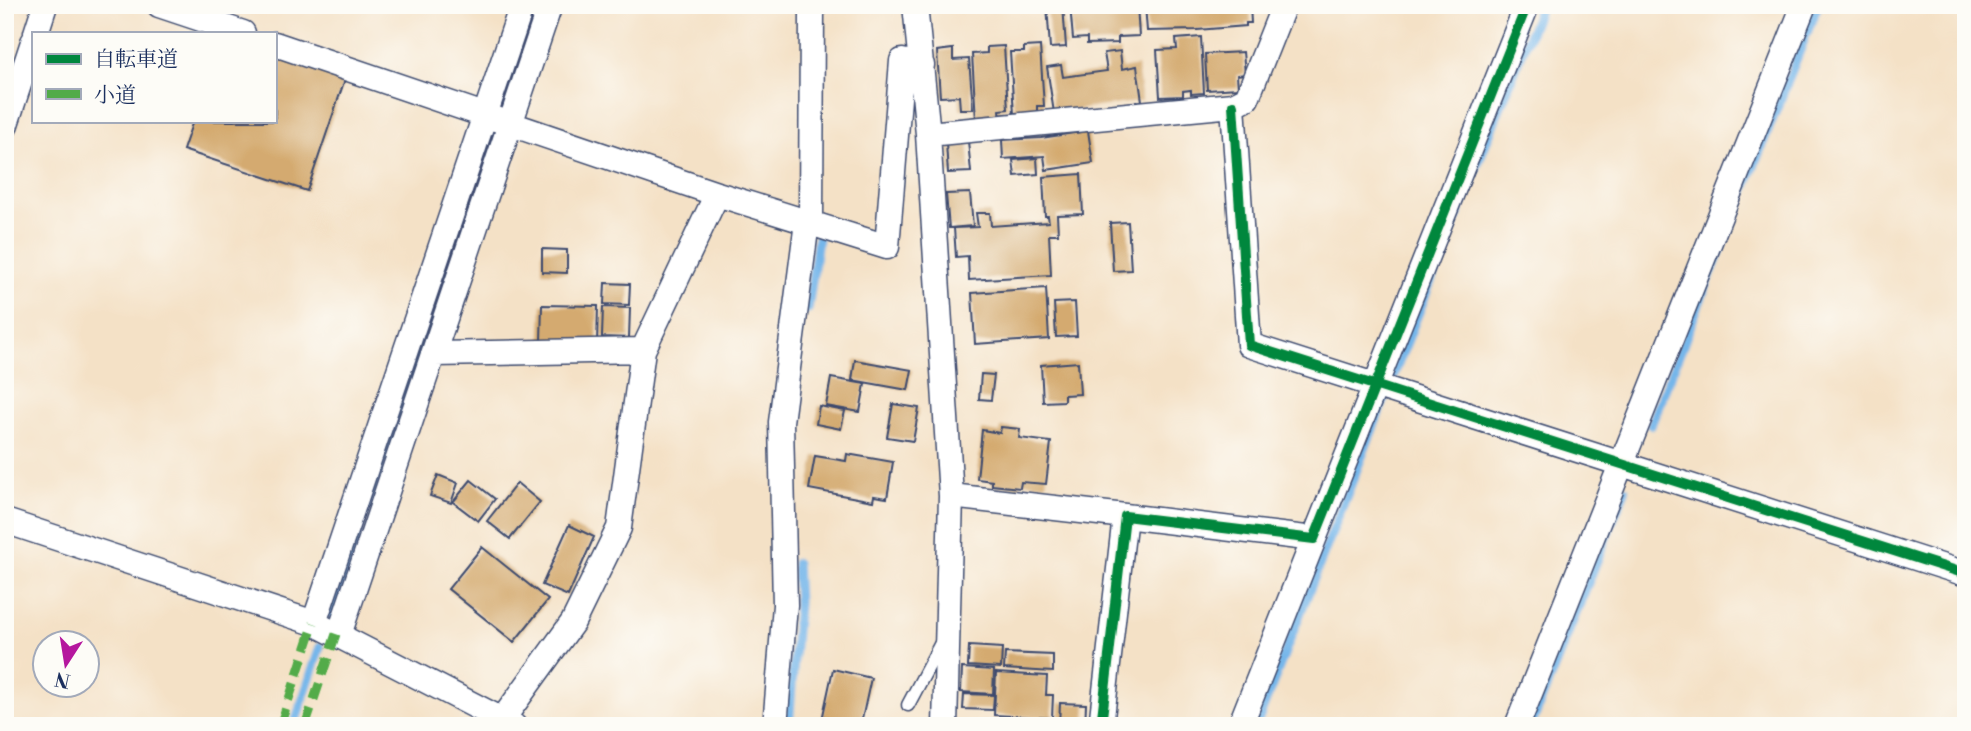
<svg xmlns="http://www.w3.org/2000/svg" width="1971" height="731" viewBox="0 0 1971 731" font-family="'Libre Bodoni','Noto Serif JP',serif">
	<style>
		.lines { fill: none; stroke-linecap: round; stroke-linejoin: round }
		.stream { stroke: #75b6ea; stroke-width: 9 }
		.building { fill: #d4aa70 }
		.lane-casing { stroke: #3c4a6e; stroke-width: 15 }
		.street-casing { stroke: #3c4a6e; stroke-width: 27 }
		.lane { stroke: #fff; stroke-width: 12 }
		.street { stroke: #fff; stroke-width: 24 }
		.quiet { stroke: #52ab49; stroke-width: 9; stroke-dasharray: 18 9; stroke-linecap: butt }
		.cycleway-casing { stroke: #fdfcf7; stroke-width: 15 }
		.cycleway { stroke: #00873e; stroke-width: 10 }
	</style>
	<rect width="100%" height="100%" fill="#fdfcf7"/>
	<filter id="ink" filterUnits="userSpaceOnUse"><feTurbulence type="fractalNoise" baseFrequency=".0143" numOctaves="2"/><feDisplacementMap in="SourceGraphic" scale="14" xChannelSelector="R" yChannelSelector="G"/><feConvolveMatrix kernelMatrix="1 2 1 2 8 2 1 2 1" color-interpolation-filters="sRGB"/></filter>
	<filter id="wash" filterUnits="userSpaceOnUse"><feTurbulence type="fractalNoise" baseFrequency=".00686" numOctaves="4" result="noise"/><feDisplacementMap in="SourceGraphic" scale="28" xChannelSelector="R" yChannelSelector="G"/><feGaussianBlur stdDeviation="1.57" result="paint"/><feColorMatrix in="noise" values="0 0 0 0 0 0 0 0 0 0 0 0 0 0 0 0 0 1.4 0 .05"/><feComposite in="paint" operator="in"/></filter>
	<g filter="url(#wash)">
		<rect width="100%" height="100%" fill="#f4e1c6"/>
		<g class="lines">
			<path class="stream" d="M500 109 535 5
				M808 309 818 238
				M1393 377 1541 5
				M1651 425 1818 5
				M331 614 494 128
				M294 726 320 647
				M789 726 798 603 796 563
				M1256 726 1385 398
				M1531 726 1625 490"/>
		</g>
		<g id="blocks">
			<path class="building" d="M1047 5H1063L1066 47 1050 48Z
				M1070 5H1137L1139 36 1118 37V43L1087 44V38L1073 39Z
				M1145 5H1250L1251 23H1246V26L1197 30 1147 31Z
				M1201 37 1204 93 1191 94V90L1183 91V96L1160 97 1157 50 1177 49 1176 39Z
				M1004 46 1008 109 1000 110 1001 119 976 120 972 54 987 53V47Z
				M1040 46 1044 106H1037V113L1014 114 1010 52H1024V47Z
				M953 49V60L969 59 973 109H960L959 96 940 97 937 51Z
				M1120 51 1122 69 1137 66 1142 101 1054 113 1047 67 1061 65 1063 77 1107 71 1104 53Z
				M1243 52 1245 74 1237 75 1238 88 1207 90 1205 54Z
				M275 56 345 79 307 191 183 150 193 121H275Z
				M1088 131 1093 163 1046 170 1044 156 1003 159 1002 140 1041 138Z
				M968 141 971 172 948 173 946 143Z
				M1037 158 1038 174 1015 176 1013 160Z
				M1081 174 1083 214 1057 215 1058 234H1049L1051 275 969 280 968 256 956 257 954 228 978 227 976 213H990L991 226 1049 222 1048 216H1045L1043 177Z
				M970 193 973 226 949 228 946 194Z
				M1128 222 1131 270 1113 271 1110 223Z
				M542 249 567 250V273L542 272Z
				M605 283 630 284 629 305 604 304Z
				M1046 288 1049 339 975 344 972 293Z
				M1075 302 1077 336 1056 337 1054 303Z
				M542 305 598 306 597 344 541 342Z
				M603 307 630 308 629 338 602 337Z
				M855 360 912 370 908 390 852 380Z
				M1078 362 1080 394 1064 395V401L1043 402 1041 365Z
				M981 374 994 375 991 400 979 399Z
				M831 378 865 384 860 412 826 406Z
				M893 404 919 408 913 441 887 437Z
				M819 406 845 411 841 429 816 424Z
				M1001 427 1020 429 1019 438 1051 442 1046 484 1021 482 1020 488 992 485V481L977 479 982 430 1000 433Z
				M847 454 893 462 887 498 874 496 873 501 809 489 815 456 846 461Z
				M438 475 458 483 451 503 430 496Z
				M471 480 495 499 478 521 453 502Z
				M517 483 540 502 510 539 487 521Z
				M569 525 594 537 568 596 542 585Z
				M482 547 548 600 514 642 448 589Z
				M969 646 1002 648 1001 668 968 666Z
				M1005 653 1053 655V672L1004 669Z
				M962 668 994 670 993 694 961 692Z
				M833 669 871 678 861 724 852 721 851 726H832L833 723 822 720Z
				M996 673 1047 676 1046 695H1053L1052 718 994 715Z
				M964 694 994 695 993 710 963 709Z
				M1060 703 1086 704 1085 726H1059Z"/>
		</g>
	</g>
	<g filter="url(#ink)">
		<use href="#blocks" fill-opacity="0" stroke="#3c4a6e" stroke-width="2"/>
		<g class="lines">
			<defs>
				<path id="lane" d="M908 705 942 641"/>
				<path id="street" d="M159 5 243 33
					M915 5 928 134 951 496 945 726
					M36 33 45 5
					M275 44 717 194 887 247 902 61 922 65
					M1233 105 1249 345 1966 574
					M5 127 33 42
					M928 134 1233 105 1247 98 1284 5
					M811 223 812 5
					M435 354 643 350
					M951 496 1125 516
					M5 521 314 623 514 726
					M314 623 522 5
					M339 635 550 5
					M502 720 573 622 619 528 643 350 717 194
					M775 726 785 605 781 422 807 222
					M1101 726 1125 516 1314 539 1527 5
					M1240 726 1314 539
					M1517 726 1804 5"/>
			</defs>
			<use href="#lane" class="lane-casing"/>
			<use href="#street" class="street-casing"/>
			<use href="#lane" class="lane"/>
			<use href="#street" class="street"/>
			<path class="quiet" d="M280 726 314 623
				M305 726 336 634"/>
			<defs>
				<path id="cycleway" d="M1233 105 1249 345 1966 574
					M1101 726 1125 516 1314 539 1527 5"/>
			</defs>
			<use href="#cycleway" class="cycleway-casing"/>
			<use href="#cycleway" class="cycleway"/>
		</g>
	</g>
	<rect width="1971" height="731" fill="none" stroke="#fdfcf7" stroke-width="28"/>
	<rect x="32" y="32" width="245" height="91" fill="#fdfcf7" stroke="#a3aaba" stroke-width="2"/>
	<rect x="46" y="54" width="35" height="10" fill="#00873e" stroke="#a3aaba" stroke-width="2"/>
	<text x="94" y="66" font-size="21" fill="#1b2f5e">自転車道</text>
	<rect x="46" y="89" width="35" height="10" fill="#52ab49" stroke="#a3aaba" stroke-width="2"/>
	<text x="94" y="102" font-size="21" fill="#1b2f5e">小道</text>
	<g transform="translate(66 664) rotate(192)"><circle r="33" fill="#fdfcf7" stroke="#a3aaba" stroke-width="2"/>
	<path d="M0-5L12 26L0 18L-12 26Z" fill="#b5179e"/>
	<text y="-10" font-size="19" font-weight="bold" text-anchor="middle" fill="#1b2f5e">N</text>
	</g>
</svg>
